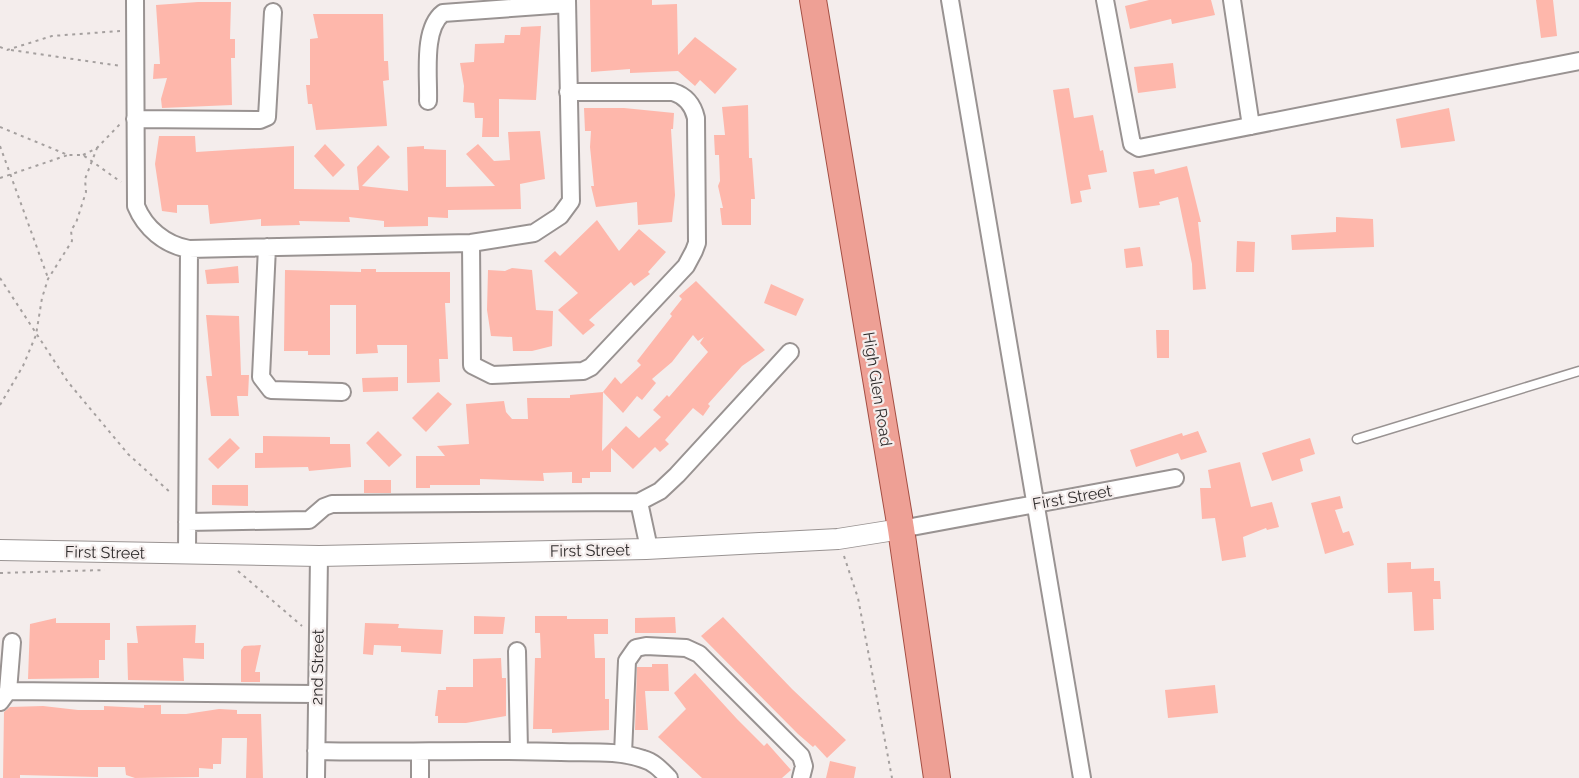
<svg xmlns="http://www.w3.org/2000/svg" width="1579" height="778" viewBox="0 0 1579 778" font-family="Raleway,sans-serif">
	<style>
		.building { fill: #feb7ab; fill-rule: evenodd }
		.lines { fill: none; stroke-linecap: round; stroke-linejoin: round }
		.service-casing { stroke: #999392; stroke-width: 11 }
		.minor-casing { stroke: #999392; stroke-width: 20 }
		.tertiary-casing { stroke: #999392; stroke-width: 22 }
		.primary-casing { stroke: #a44e43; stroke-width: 28 }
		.path { stroke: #a5a09f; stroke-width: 2; stroke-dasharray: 3 4.5; stroke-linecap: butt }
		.service { stroke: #fff; stroke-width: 8 }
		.minor { stroke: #fff; stroke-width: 16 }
		.tertiary { stroke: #fff; stroke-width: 20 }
		.primary { stroke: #eea095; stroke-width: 26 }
		.labels { text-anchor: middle; stroke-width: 4.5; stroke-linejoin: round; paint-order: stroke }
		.street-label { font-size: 16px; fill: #2f2c2c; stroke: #f4edec }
	</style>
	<rect width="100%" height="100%" fill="#f4edec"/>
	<path class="building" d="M590 0H652V5L677 4 678 55 695 37 737 69 715 94 700 80 695 86 678 71 630 73V69L591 72Z
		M1149 0H1211L1215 15 1172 24 1171 19 1130 29 1125 6Z
		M1536 0H1553L1557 36 1541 38Z
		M198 2H231L230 39H235V58H231L232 105 162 108 161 99 167 78 153 79 154 64H160L156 5Z
		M313 14H383L384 61H388L389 80 383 81 387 126 316 130 312 104H308L306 85H310V39L318 38Z
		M541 26 536 100 499 99V137H482L483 118H475L474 103 463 102 464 86 460 63 474 62 475 44 504 43 505 35H520L521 27Z
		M1173 63 1176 88 1138 93 1134 67Z
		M1069 88 1074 118 1093 115 1100 151 1103 150 1107 172 1088 175 1091 189 1080 191 1082 202 1071 204 1053 90Z
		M748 105 749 158H752L755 199H751V225H722L720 208H723L718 186 720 181 719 155H715L714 135H725L722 107Z
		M584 108H624L674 113 673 129H671L675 195 672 222 638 225 637 202 596 207 591 186H594L590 147 591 131H585Z
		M1449 108 1455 141 1401 148 1396 119Z
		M540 131 545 179 520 184 521 209 448 210V218L428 217V226L384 227V221L349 217 350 222 299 221 300 225 261 226V219L210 224 208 205H177V213L162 211 155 164 159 136H195L196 152 294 146V189L359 190 357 167 378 145 390 157 362 186 408 191 407 147 424 146V149L446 150V187L495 186 466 154 478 144 494 161 510 160 508 132Z
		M325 144 345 165 333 177 314 156Z
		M1187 166 1201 222H1198L1206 289 1193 290 1192 264 1178 197 1159 202 1160 205 1139 208 1133 172 1154 169 1155 174Z
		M1336 217 1373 219 1374 247 1292 250 1291 235 1336 232Z
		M597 220 619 251 639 229 666 252 648 272 650 274 634 286 631 282 589 320 595 325 583 335 558 310 578 293 544 261 555 251 560 256Z
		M1237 241 1255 242 1254 272H1236Z
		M1140 247 1143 266 1126 268 1124 249Z
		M238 266 239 283 207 284 205 270Z
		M512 268 532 270 536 310 553 311 552 346 532 351H513L512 337 491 336 487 310 488 270 505 271Z
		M361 269H376V272H450V303H445L448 359H439L440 382 407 383V345H377L378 353 356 354V305H330V355H308V351H284L285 270 361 272Z
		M696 281 765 350 742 366 708 404 710 406 703 416 693 408 665 440 669 444 660 452 655 447 633 469 611 448V472H590V478H582V483H572V472L543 473 544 481 480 479V485H430V488H416V456H445L437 446 469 444 466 404 504 401 506 412 512 419H528L527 398H570V395L603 392 615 377 621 384 641 365 637 361 672 316 670 314 682 299 679 296ZM693 335 698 341 704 337 700 343 708 352 669 397 667 395 653 410 661 417 639 438 626 426 602 451 603 392 623 413 637 396 642 400 656 383 652 379 672 362Z
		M771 284 804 299 796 316 764 303Z
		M206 315 239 316 241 375H249L248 396H237L239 416H211L206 376H212Z
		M1156 330H1169V358H1157Z
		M398 377V391L363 392 362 378Z
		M438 392 452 404 426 432 412 418Z
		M378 431 402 455 389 467 366 443Z
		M1198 431 1207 452 1181 460 1178 453 1136 467 1130 450 1182 433 1183 436Z
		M263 436 330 437V444H350L351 467 309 471 308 467 255 468V453H263Z
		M230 438 240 448 218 469 208 459Z
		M1310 438 1315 454 1300 459 1303 471 1272 481 1262 453Z
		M1240 462 1251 507 1272 502 1279 527 1267 530 1266 528 1243 537 1246 557 1222 561 1215 518 1202 519 1200 488H1211L1208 470Z
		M364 480H391V493H364Z
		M212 485H248V506L212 505Z
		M1340 496 1343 508 1335 510 1343 533 1349 531 1354 545 1325 554 1311 503Z
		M1411 562V569L1434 568V581H1440L1441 599H1433L1434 630 1414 631 1412 592 1388 593 1387 563Z
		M474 616 505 617 503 634H474Z
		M535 616H567V619H608V634H594L595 658H605V699H609V730L552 733V729H533L535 658H541L540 633H535Z
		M675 617 676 633H635V618Z
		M723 617 792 689 846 740 827 758 815 745 813 747 798 734 701 636Z
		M56 618V623H110V640H105V660H99V678L28 679 30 624Z
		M365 623 399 624 398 628 443 630 441 654 401 652V646L374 645 373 655 363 654Z
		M196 625 195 643H204V659L183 658 184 681 128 680 127 643H138L136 626Z
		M261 645 255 672H260V682H241V650L244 646Z
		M501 658 502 678H506V716L466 723H438V716H435L438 690H446V687H473V659Z
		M652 664H668L669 691H645L648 730H635L637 667H652Z
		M695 673 737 719 764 746 767 743 791 770 782 778H702L658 737 686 709 674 693Z
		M1215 685 1218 713 1168 718 1165 690Z
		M144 705H161V714H186L219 709 237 710V714H261L263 778H246L247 738H222L221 764H213V769L199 768V777L135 778 126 775 125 767H98V777L20 775V778H3L4 712 10 707 43 706 78 710H104V706L144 708Z
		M830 761 856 767 854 778H826Z"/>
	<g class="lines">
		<defs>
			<path id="service" d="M1357 439 1579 371"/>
			<path id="minor" d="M135 0 136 206C145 228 165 245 189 249L471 243 534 233 560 216 571 201 567 0
				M950 0 1082 778
				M1105 0 1132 144 1139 148 1579 61
				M1232 0 1251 126
				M428 101C429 77 422 29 443 13L567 4
				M135 119 260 120 267 117 273 12
				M471 243 472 365 492 375 583 371 591 367 686 266 694 251 697 243 696 118C693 105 686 96 673 92H568
				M267 247 261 377 271 390 342 392
				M639 502 647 539 646 549
				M187 522 309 520 324 507 332 504 639 502 660 491 677 475 790 352
				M901 529 1175 478
				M187 553 189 249
				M517 651 519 751
				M8 691 316 694
				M0 702 8 691 12 642
				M316 751C398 753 480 749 561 752 587 753 618 750 643 759 654 762 661 770 669 778
				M420 753V778
				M623 754 627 661 636 648 646 646 686 648 699 654 801 756 804 766 801 778
				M316 778 319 556"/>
			<path id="tertiary" d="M0 550 319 556 646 549 838 539 901 529"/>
			<path id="primary" d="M813 0 901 529 937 778"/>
		</defs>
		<use href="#service" class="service-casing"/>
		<use href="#minor" class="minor-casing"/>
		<use href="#tertiary" class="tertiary-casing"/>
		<use href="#primary" class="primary-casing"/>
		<path class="path" d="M0 47 7 50 52 36 120 31
			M11 50 121 66
			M0 127 68 155H83L121 182
			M0 146 48 278
			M83 155 97 148 121 123
			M0 178 68 155
			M0 278 68 382 128 454 171 493
			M0 405 23 366 36 335 42 298 48 279 72 241 71 230 76 223 86 192 85 179 97 148
			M844 556 858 598 892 778
			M238 571 302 626
			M0 573 105 570"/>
		<use href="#service" class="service"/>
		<use href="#minor" class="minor"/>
		<use href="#tertiary" class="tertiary"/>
		<use href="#primary" class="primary"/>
	</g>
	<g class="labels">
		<g class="street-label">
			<text transform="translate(878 389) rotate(81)" y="6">High Glen Road</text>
			<text transform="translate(1072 497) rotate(-10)" y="6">First Street</text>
			<text transform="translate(590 550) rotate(-1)" y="6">First Street</text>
			<text transform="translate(105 552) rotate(1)" y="6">First Street</text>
			<text transform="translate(317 667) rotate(-89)" y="6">2nd Street</text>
		</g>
	</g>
</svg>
